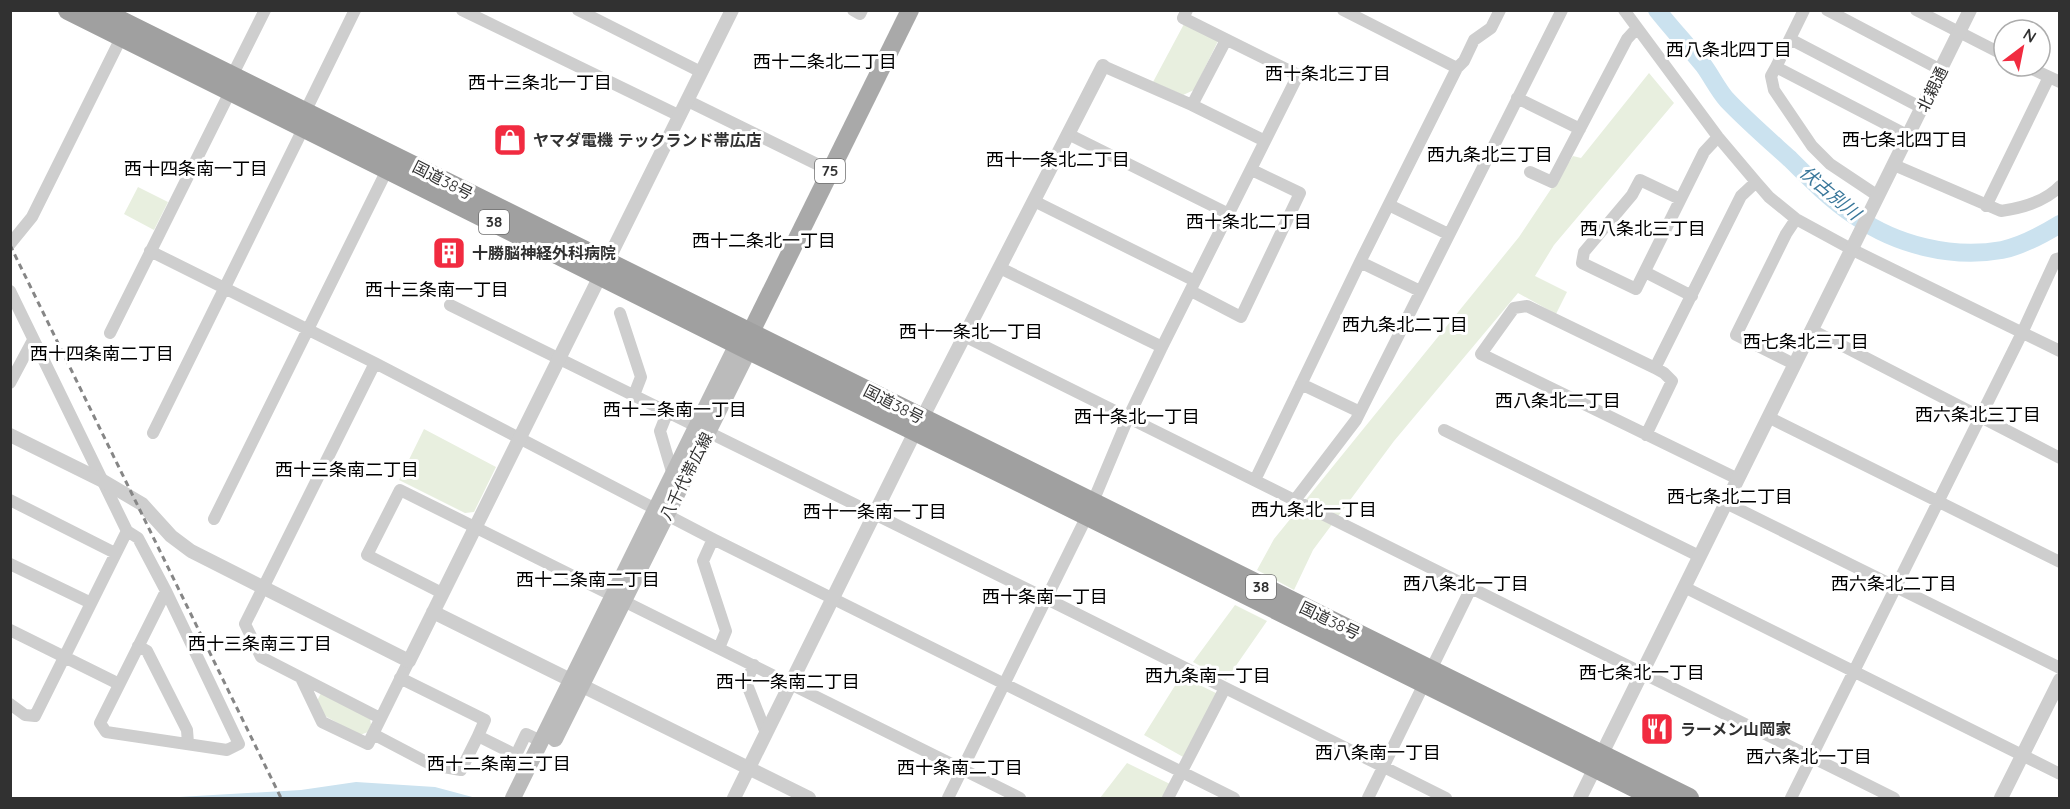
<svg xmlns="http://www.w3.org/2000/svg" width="2070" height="809" viewBox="0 0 2070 809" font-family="Quicksand,'Noto Sans JP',sans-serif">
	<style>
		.green { fill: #e8efdf }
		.water { fill: #cbe2ef }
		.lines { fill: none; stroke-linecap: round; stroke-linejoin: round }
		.river { stroke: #cbe2ef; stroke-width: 18 }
		.minor { stroke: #cecece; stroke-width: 12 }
		.tertiary { stroke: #cecece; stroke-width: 14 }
		.secondary { stroke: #bbb; stroke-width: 16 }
		.primary { stroke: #a9a9a9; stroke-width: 18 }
		.trunk { stroke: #a0a0a0; stroke-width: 20 }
		.rail { stroke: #868686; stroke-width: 3; stroke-dasharray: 6 4.5; stroke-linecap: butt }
		.labels { text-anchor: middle; stroke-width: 6; stroke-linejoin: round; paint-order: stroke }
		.shield { fill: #fff; stroke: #6f6f6f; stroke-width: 1.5 }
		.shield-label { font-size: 15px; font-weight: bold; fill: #313131 }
		.street-label { font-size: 16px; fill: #313131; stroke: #fff }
		.poi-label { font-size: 16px; font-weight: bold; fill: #313131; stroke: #fff; text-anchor: start }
		.neighbourhood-label { font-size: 18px; fill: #000; stroke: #fff }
		.water-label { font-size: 18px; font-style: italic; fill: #39779a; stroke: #fff }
	</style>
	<rect width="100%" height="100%" fill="#fff"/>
	<path class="green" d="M1184 24 1218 41 1194 90 1183 95 1153 82Z
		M1649 73 1674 103 1554 245 1535 276 1567 292 1556 314 1518 293 1394 441 1313 550 1294 590 1257 570 1274 539 1519 237 1573 156 1581 158Z
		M138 187 168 202 154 230 124 214Z
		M424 429 496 467 474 512 465 513 399 480Z
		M1235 605 1267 621 1226 680 1193 662Z
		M1181 676 1218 694 1185 758 1144 735Z
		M321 693 370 717 371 725 368 732 360 735 325 716 317 701Z
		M1127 763 1170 784 1163 798H1100Z"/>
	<path class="water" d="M356 782 435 787 476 798H162L301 790Z"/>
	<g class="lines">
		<path class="river" d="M1657 10C1672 29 1689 47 1704 66 1712 77 1718 90 1727 100 1747 121 1769 140 1790 159 1810 179 1831 200 1855 216 1896 245 1952 259 2002 250 2022 246 2042 235 2060 224"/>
		<path class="minor" d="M462 10 680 116
			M578 10 701 72
			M853 10 860 14 862 10
			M1343 10 1457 68
			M1624 10 1718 137 1756 182 1769 197 1796 219 1853 250 2060 351
			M1804 10 1776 67 1909 136
			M1827 10 1941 70
			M1916 10 2004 55
			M1790 39 1922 108
			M1103 66 1192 105 1265 141
			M2026 66 2060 82
			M1776 67 1771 76 1774 90 1812 146 1830 164 1878 196
			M1517 98 1580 129
			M688 101 831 171
			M1192 105 1226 40
			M1068 134 1229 214
			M1894 165 2001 211C2022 208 2045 202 2060 186
			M1530 172 1552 182 1627 39 1637 28
			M1680 199 1640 180 1632 195 1584 252 1582 263 1636 289 1704 152 1718 137
			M1034 201 1195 281
			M1389 205 1448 234
			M1986 206 2049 77
			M10 244 32 217 124 32
			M150 251 375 363 713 539 1234 798
			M1360 262 1420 291
			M1000 268 1162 347
			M1645 272 1692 296
			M10 291 127 531 35 716 25 715 10 704
			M1191 291 1241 317 1300 193 1252 170
			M450 305 1045 598 1446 798
			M620 313 641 377 634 395
			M1812 330 2060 458
			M110 333 230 92 232 76 265 10
			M964 336 1894 798
			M375 363 245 624 261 657 380 718
			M1794 364 1736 335 1786 234 1796 219
			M1655 368 1741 196 1756 182
			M10 383 33 340
			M1301 384 1360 412
			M668 411 660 431 673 475
			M1768 417 2060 562
			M1444 430 1699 556
			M153 433 303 129 305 112 355 10
			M1646 435 1672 381 1664 373 1655 368 1527 306 1514 308 1481 354 1738 479
			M1255 480 1360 262 1457 68 1464 61 1474 40 1491 28 1500 10
			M10 500 115 553
			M1295 500 1356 420 1562 10
			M1726 503 2060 668
			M214 519 389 166
			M127 531 138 538 166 591 239 744 227 750 106 732 100 723 166 591
			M713 539 703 561 726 631 719 648
			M10 564 91 603
			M1684 587 2060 774
			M442 593 367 555 400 490 1020 798
			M10 630 119 684
			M138 646 147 651 187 730 188 743
			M754 665 746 682 766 733
			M301 678 322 722 368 744 409 661
			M400 678 485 720 478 736 516 755 526 734 541 741
			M373 734 432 765 461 770 478 736
			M948 798 1087 516 1128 418 1162 347 1298 75 1183 18 1187 10
			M1168 798 1225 688
			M1368 798 1471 588
			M1791 798 2022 333 2056 259 2060 258"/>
		<path class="tertiary" d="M10 435 103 481 142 504 171 536 191 551 409 661 732 10
			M433 612 809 798
			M734 798 911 440 1103 66
			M1580 798 1970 10
			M2001 798 2060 680"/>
		<path class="secondary" d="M555 739 749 350 750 340
			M513 798 737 344 745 337"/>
		<path class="primary" d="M751 332 910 10"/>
		<path class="trunk" d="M68 10 749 350 997 471 1656 798
			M99 10C629 274 1160 534 1689 798"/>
		<path class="rail" d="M10 245 281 798"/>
	</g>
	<defs>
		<symbol id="shop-square" viewBox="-11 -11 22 22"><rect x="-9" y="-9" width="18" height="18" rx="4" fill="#f12b40" stroke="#fff"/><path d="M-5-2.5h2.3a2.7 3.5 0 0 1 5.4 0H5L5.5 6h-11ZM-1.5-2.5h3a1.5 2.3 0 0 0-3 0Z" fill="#fff"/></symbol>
		<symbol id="building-square" viewBox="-11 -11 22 22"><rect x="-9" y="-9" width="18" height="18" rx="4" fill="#f12b40" stroke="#fff"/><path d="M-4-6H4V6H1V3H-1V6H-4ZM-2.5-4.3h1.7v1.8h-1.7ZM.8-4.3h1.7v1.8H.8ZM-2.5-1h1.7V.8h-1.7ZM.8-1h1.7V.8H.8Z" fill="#fff"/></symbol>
		<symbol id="restaurant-square" viewBox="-11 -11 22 22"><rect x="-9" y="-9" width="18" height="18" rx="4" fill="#f12b40" stroke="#fff"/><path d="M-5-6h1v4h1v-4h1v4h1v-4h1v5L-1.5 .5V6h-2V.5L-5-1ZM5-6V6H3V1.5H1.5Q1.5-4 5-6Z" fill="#fff"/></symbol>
	</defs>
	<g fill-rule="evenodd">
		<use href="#shop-square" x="491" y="121" width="38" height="38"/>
		<use href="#building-square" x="430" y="234" width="38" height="38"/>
		<use href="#restaurant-square" x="1638" y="710" width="38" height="38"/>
	</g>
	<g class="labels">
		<g class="shield">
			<rect x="815" y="159" width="30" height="24" rx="4.5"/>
			<rect x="479" y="210" width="30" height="24" rx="4.5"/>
			<rect x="1246" y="575" width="30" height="24" rx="4.5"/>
		</g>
		<g class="shield-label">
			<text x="830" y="176">75</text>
			<text x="494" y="227">38</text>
			<text x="1261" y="592">38</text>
		</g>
		<g class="street-label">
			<text transform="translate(1932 89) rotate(-64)" y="6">北親通</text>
			<text transform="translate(443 180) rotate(27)" y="6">国道38号</text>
			<text transform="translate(894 404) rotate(27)" y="6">国道38号</text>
			<text transform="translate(686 476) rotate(-63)" y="6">八千代帯広線</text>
			<text transform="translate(1330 620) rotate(26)" y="6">国道38号</text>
		</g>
		<g class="poi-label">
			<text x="533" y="146">ヤマダ電機 テックランド帯広店</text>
			<text x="472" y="259">十勝脳神経外科病院</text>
			<text x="1680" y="735">ラーメン山岡家</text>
		</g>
		<g class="neighbourhood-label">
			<text x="1729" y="56">西八条北四丁目</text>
			<text x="825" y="68">西十二条北二丁目</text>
			<text x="1328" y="80">西十条北三丁目</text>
			<text x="540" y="89">西十三条北一丁目</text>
			<text x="1905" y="146">西七条北四丁目</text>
			<text x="1490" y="161">西九条北三丁目</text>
			<text x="1058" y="166">西十一条北二丁目</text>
			<text x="196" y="175">西十四条南一丁目</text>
			<text x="1249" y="228">西十条北二丁目</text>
			<text x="1643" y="235">西八条北三丁目</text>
			<text x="764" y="247">西十二条北一丁目</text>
			<text x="437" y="296">西十三条南一丁目</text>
			<text x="1405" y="331">西九条北二丁目</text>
			<text x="971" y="338">西十一条北一丁目</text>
			<text x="1806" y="348">西七条北三丁目</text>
			<text x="102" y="360">西十四条南二丁目</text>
			<text x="1558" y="407">西八条北二丁目</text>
			<text x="675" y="416">西十二条南一丁目</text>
			<text x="1978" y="421">西六条北三丁目</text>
			<text x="1137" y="423">西十条北一丁目</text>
			<text x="347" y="476">西十三条南二丁目</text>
			<text x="1730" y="503">西七条北二丁目</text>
			<text x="1314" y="516">西九条北一丁目</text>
			<text x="875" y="518">西十一条南一丁目</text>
			<text x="588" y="586">西十二条南二丁目</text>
			<text x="1466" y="590">西八条北一丁目</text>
			<text x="1894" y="590">西六条北二丁目</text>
			<text x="1045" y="603">西十条南一丁目</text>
			<text x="260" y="650">西十三条南三丁目</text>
			<text x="1642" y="679">西七条北一丁目</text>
			<text x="1208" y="682">西九条南一丁目</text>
			<text x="788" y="688">西十一条南二丁目</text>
			<text x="1378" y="759">西八条南一丁目</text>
			<text x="1809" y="763">西六条北一丁目</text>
			<text x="499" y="770">西十二条南三丁目</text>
			<text x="960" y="774">西十条南二丁目</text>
		</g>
		<g class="water-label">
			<text transform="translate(1830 193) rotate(40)" y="6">伏古別川</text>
		</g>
	</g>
	<rect width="2070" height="809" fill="none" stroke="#313131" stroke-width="24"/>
	<g transform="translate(2022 48) rotate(32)"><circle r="28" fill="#ffffff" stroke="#adadad" stroke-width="1.5"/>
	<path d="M0-4.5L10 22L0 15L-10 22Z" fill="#f12b40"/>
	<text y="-9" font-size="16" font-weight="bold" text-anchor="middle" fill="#313131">N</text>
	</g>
</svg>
